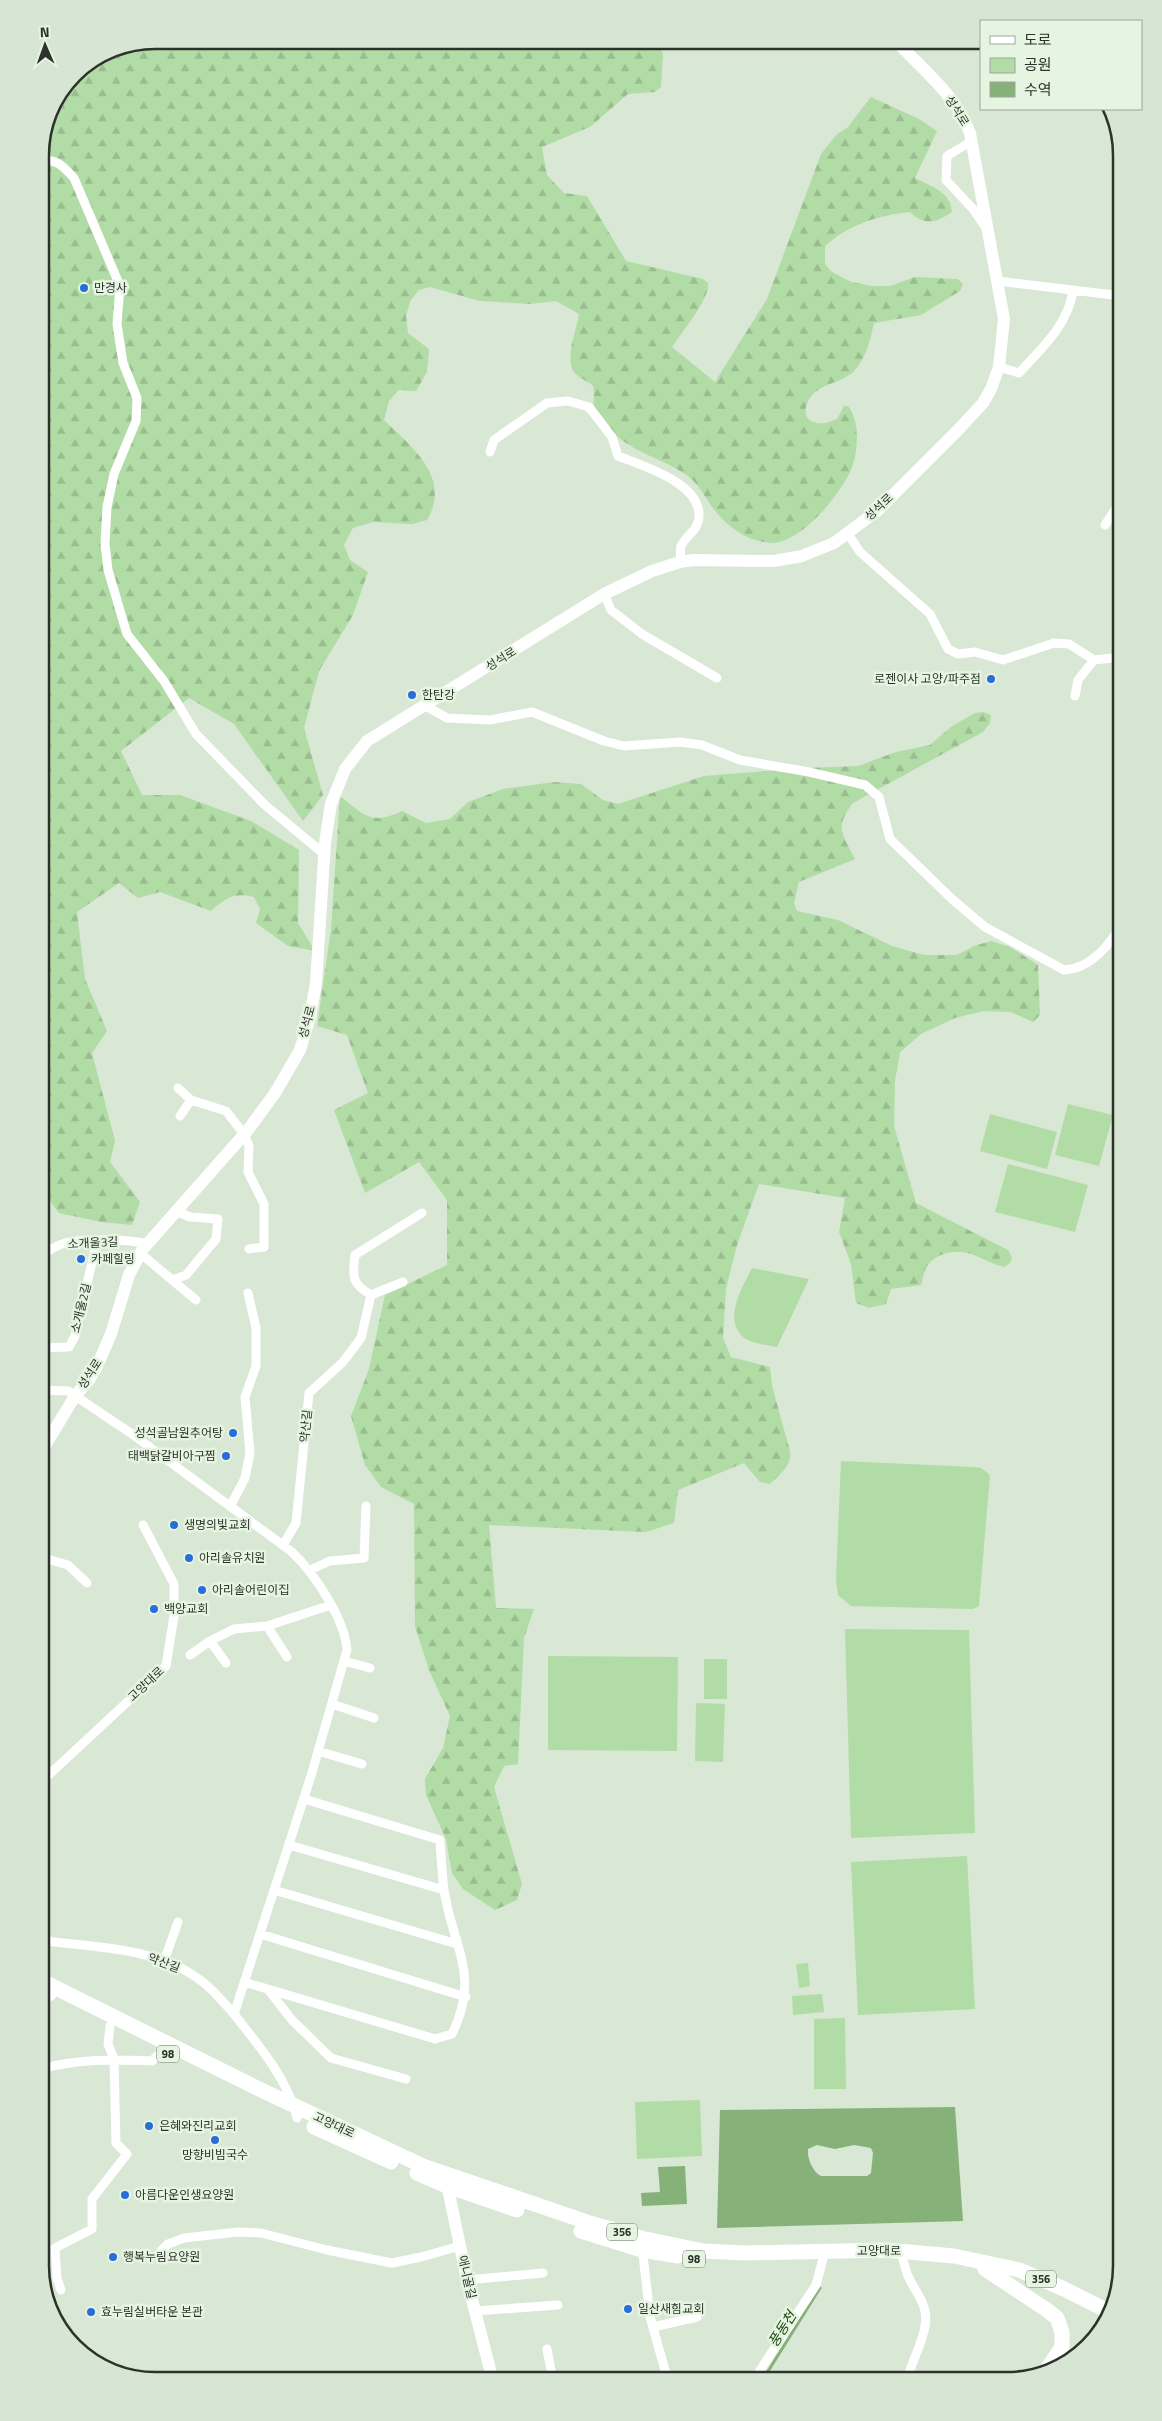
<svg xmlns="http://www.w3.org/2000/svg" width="1162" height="2421" viewBox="0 0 1162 2421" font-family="'Titillium Web','Noto Sans KR',sans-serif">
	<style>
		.green { fill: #b2dca6 }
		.forest { fill: url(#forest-firs) }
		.water { fill: #86b27a; fill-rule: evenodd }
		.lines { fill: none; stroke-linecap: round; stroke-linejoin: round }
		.stream { stroke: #86b27a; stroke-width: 3 }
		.street { stroke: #fff; stroke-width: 9 }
		.secondary { stroke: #fff; stroke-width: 12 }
		.primary { stroke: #fff; stroke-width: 15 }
		.poi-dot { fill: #296dd9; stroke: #e6f5e2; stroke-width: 2 }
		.labels { text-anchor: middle; stroke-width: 5; stroke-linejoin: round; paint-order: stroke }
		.shield { fill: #e6f5e2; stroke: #646c62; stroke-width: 1 }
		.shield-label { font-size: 11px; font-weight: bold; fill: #2d322b }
		.street-label { font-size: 12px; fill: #2d322b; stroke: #e6f5e2 }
		.poi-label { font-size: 12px; fill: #2d322b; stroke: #e6f5e2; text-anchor: start }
		.water-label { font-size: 14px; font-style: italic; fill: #1a440a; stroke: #e6f5e2 }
		.rim { fill: none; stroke: #2d322b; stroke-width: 2.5 }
	</style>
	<defs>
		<pattern id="forest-firs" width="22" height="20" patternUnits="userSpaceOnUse" patternTransform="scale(1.25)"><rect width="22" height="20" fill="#b2dca6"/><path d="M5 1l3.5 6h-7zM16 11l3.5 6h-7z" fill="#99bd8f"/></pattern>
	</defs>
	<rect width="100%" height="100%" fill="#d9e7d5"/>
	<path class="green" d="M1068 1104 1113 1115 1099 1166 1055 1155Z
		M990 1114 1057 1132 1047 1169 980 1151Z
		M1008 1164 1088 1185 1075 1232 995 1212Z
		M752 1268 809 1279 777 1347C768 1345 754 1344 746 1339 721 1322 742 1288 752 1268Z
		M841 1461 973 1467 981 1468 990 1475 979 1606 972 1609 851 1606 838 1595 836 1579Z
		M845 1629 969 1630 975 1833 851 1838Z
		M548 1656 678 1657 677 1751 548 1750Z
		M704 1659H727V1699H704Z
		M696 1703 725 1704 723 1762 695 1761Z
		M967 1856 975 2009 858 2015 851 1862Z
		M808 1963 810 1986 799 1988 796 1964Z
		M822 1994 824 2012 793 2015 792 1996Z
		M845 2018 846 2089H814V2019Z
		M700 2100 702 2156 637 2159 635 2102Z"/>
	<path class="forest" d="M155 40H654L663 53 661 87 655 92 628 94 590 127 542 147 547 175 564 193 587 196 626 261 703 279 708 283C710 299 681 333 672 347L715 382 767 299 821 154 837 134 847 128 871 97 919 119 937 131 915 178C931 186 951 192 952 212 936 223 924 226 910 212 879 215 848 225 825 246V264L832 272 851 282 872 286H890L915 277 958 279 963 284 960 291 921 315 874 323C870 340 866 360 852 373 841 382 824 384 814 393 806 400 800 418 814 422 821 425 830 422 837 419L844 406H848C861 422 858 455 850 472 838 497 801 543 771 543 749 542 729 528 716 512 705 499 700 484 685 474 660 457 629 452 608 427 603 421 595 412 594 405 593 398 595 393 593 386 588 381 582 380 577 375 562 362 577 330 579 314L556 301 529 304 480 301 430 287 419 290 411 300 406 315 408 333 429 349 427 372 416 391 399 390 389 401 384 420C412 447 452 478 427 520L412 524 373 522 353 528 344 545 350 560 368 572 353 615 319 671 304 728 323 795 303 821 234 724 189 698 121 751 142 795H180L251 821 299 850 298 923 315 951 288 946 256 923 260 909 254 897C233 892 226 898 211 911L160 892 138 898 119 883 77 912 85 979 107 1031 92 1053 115 1141 110 1162 140 1202 132 1225 101 1222 59 1213 40 1188V148L52 105 74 74 111 49Z
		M984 712 991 715 990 723 983 732 853 803C834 828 842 833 855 859L799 882 794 903 797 911 838 920 892 946 924 955H957L974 946 991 941 1010 947 1038 965 1040 1015 1033 1022 1011 1012 984 1011 955 1018 921 1034 900 1052 895 1081 894 1126 916 1203 1008 1250 1012 1258 1010 1263 1004 1267C992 1264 982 1258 971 1254 956 1249 937 1252 927 1266 924 1270 923 1279 921 1285L891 1289 886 1304 869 1308 856 1303 851 1264 839 1232 845 1198 759 1184 737 1245 726 1289 723 1338 731 1357 770 1367 772 1386 790 1451C792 1466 780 1474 770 1484L760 1482 744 1463 678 1490 674 1523 646 1532 489 1525 496 1608 534 1609 524 1638 518 1764 504 1766 494 1787 522 1884 517 1900 495 1910 463 1889 452 1873 446 1839 426 1795 425 1779 443 1748 450 1716 429 1670 415 1626 414 1504 381 1487 365 1465 351 1416 369 1369 385 1295 447 1265V1200L419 1162 365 1193 334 1110 368 1093 347 1035 317 1026 331 929 340 796C364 815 371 826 402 811L426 823 450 819 468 802 503 789 554 782 581 784 603 800 618 804 704 776 804 768 858 766 896 752 930 745 952 726 975 713Z"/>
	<path class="water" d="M955 2107 963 2221 717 2228 720 2110ZM817 2145 835 2149 854 2145 871 2148 873 2153 871 2173 867 2176H821C813 2172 807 2159 808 2149Z
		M685 2166 687 2204 642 2206 641 2193 660 2192 658 2167Z"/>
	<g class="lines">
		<path class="stream" d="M762 2381 820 2288"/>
		<path class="street" d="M972 141 947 156 946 180 973 209 986 228
			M40 160C57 159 63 166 74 178L120 286 117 324 123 363 137 398 136 421 114 474 107 507 105 544 108 570 127 634 164 681 196 734 265 805 324 854
			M998 281 1122 296
			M999 367 1019 373C1041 349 1069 324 1073 290
			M490 452 494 440 547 403 568 401 589 407 612 437 618 456C643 466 701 483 699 517 698 531 686 535 681 546 680 550 681 557 680 562
			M1105 525 1122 499
			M848 534 860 552 930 614 948 649 958 654 975 652 1003 660 1054 643 1069 644 1094 660 1122 657
			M604 594 611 610 642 634 717 678
			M1075 696 1078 680 1094 660
			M424 705 447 718 490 720 532 712 604 741 624 746 680 742 702 745 740 760 809 772 865 785 879 797 890 839 953 900 985 927 1064 970C1090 969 1112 944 1122 921
			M178 1088 191 1100 226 1111 244 1134 249 1146 248 1172 264 1204V1247L249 1249
			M180 1116 191 1100
			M140 1253 196 1300
			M40 1256C48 1251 55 1246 65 1243 86 1238 127 1239 148 1244
			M172 1280 186 1275 216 1239 218 1219 190 1217 176 1211
			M403 1282 371 1295C352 1284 352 1277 355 1255L422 1213
			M40 1348 69 1347 75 1336 97 1241
			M40 1390 68 1391 132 1434 292 1552C314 1573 345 1619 347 1650L311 1776 234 2014C224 2003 215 1992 204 1983 162 1948 97 1947 45 1941
			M231 1505 245 1478 250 1453 245 1397 256 1366V1328L248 1293
			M283 1545 296 1523 309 1393 343 1362 361 1338 371 1295
			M40 1557 68 1565 87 1583
			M310 1570 330 1561 364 1558 366 1506
			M267 1626 287 1657
			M210 1641 226 1663
			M190 1655 210 1641 234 1629 267 1626 331 1605
			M344 1661 370 1668
			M332 1704 374 1718
			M318 1751 362 1764
			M40 1783 166 1666 174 1616V1584L143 1525
			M289 1845 444 1890
			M274 1890 457 1944
			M260 1934 466 1997
			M164 1961 178 1922
			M244 1982 435 2039 452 2034C481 1975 453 1948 444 1890 442 1874 441 1857 440 1840L304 1799
			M270 1992 292 2020 331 2058 406 2079
			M234 2014C258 2045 288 2079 297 2118
			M40 2069C77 2059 114 2059 152 2061L162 2051
			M642 2246 650 2317 668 2381
			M900 2250C903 2259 905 2268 908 2276 916 2294 929 2305 925 2326 922 2345 911 2362 907 2381
			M160 2252 168 2244 184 2238 238 2232 261 2233 327 2250 392 2263 421 2257 460 2246
			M467 2280 543 2273
			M61 2290 57 2278 55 2248 92 2229V2199L127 2154 116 2143 114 2059 108 2044 110 2026
			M475 2311 558 2305
			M653 2327 697 2317
			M547 2349 553 2381
			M753 2381 816 2285 825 2251"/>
		<path class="secondary" d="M40 1454 75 1396 89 1380 96 1368 111 1334 129 1275 142 1250 248 1130 275 1093 300 1050 310 1017 316 983 325 843 331 804 345 769 367 741 604 594 652 571 680 562 693 560 774 561 802 556 834 543 877 511 959 429 983 403 991 389 999 367 1004 319 970 133C956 95 922 69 895 40
			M446 2179 467 2280 493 2381"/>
		<path class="primary" d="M40 1943 45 1941
			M40 1980 257 2088 423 2166 590 2223 641 2238 703 2251 745 2253 886 2250 954 2256 1019 2270 1062 2288 1108 2311
			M40 1996 49 1994
			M314 2127 391 2162
			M417 2173 447 2186 517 2210
			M581 2231 642 2250 678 2256
			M985 2269 1047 2310 1057 2318 1062 2332V2347L1044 2374"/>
	</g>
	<g class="poi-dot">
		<circle cx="84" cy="288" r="5"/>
		<circle cx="991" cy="679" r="5"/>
		<circle cx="412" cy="695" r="5"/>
		<circle cx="81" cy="1259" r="5"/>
		<circle cx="233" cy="1433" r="5"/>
		<circle cx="226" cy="1456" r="5"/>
		<circle cx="174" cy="1525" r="5"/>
		<circle cx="189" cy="1558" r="5"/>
		<circle cx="202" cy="1590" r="5"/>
		<circle cx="154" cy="1609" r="5"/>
		<circle cx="149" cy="2126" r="5"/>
		<circle cx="215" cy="2140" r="5"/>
		<circle cx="125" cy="2195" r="5"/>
		<circle cx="113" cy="2257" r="5"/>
		<circle cx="628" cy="2309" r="5"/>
		<circle cx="91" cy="2312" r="5"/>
	</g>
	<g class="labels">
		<g class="shield">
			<rect x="157" y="2045.5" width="22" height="17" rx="4"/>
			<rect x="607" y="2223.5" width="30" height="17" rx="4"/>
			<rect x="683" y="2250.5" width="22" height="17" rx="4"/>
			<rect x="1026" y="2270.5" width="30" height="17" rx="4"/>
		</g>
		<g class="shield-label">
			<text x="168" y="2058">98</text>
			<text x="622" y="2236">356</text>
			<text x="694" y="2263">98</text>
			<text x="1041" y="2283">356</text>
		</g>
		<g class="street-label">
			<text transform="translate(957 111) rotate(58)" y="4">성석로</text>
			<text transform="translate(879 507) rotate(-43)" y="4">성석로</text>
			<text transform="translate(501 659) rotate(-32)" y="4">성석로</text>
			<text transform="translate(307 1022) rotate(-75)" y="4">성석로</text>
			<text transform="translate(93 1243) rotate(-3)" y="4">소개울3길</text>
			<text transform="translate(81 1308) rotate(-76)" y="4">소개울2길</text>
			<text transform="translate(90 1374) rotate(-57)" y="4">성석로</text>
			<text transform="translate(306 1426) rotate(-84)" y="4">약산길</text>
			<text transform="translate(146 1684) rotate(-43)" y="4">고양대로</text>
			<text transform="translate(164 1963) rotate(20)" y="4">약산길</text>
			<text transform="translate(334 2125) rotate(25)" y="4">고양대로</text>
			<text x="879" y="2255">고양대로</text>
			<text transform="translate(467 2277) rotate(77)" y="4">애니골길</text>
		</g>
		<g class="poi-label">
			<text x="94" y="292">만경사</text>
			<text x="981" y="683" text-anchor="end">로젠이사 고양/파주점</text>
			<text x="422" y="699">한탄강</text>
			<text x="91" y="1263">카페힐링</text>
			<text x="223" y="1437" text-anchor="end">성석골남원추어탕</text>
			<text x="216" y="1460" text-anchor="end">태백닭갈비아구찜</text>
			<text x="184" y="1529">생명의빛교회</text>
			<text x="199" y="1562">아리솔유치원</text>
			<text x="212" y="1594">아리솔어린이집</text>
			<text x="164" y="1613">백양교회</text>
			<text x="159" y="2130">은혜와진리교회</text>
			<text x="215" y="2159" text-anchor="middle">망향비빔국수</text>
			<text x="135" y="2199">아름다운인생요양원</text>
			<text x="123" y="2261">행복누림요양원</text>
			<text x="638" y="2313">일산새힘교회</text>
			<text x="101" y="2316">효누림실버타운 본관</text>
		</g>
		<g class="water-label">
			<text transform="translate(782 2329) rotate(-58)" y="5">풍동천</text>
		</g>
	</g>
	<path d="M0 0H1162V2421H0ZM155 49H1007A106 106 0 0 1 1113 155V2266A106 106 0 0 1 1007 2372H155A106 106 0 0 1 49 2266V155A106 106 0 0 1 155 49Z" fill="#d7e5d3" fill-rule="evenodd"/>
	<path class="rim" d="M155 49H1007A106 106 0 0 1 1113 155V2266A106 106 0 0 1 1007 2372H155A106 106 0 0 1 49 2266V155A106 106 0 0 1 155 49Z"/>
	<rect x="980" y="20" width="162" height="90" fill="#e6f5e2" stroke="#9ca799"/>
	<rect x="990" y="36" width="25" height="8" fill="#ffffff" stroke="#9ca799"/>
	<text x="1024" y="45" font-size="15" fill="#2d322b">도로</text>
	<rect x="990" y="58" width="25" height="15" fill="#b2dca6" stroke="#9ca799"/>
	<text x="1024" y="70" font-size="15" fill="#2d322b">공원</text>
	<rect x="990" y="82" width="25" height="15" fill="#86b27a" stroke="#9ca799"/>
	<text x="1024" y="95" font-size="15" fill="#2d322b">수역</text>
	<g transform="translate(45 45) rotate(358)" stroke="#e6f5e2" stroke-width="4" paint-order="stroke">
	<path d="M0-4L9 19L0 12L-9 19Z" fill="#2d322b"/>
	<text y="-8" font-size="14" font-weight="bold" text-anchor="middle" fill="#2d322b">N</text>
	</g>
</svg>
